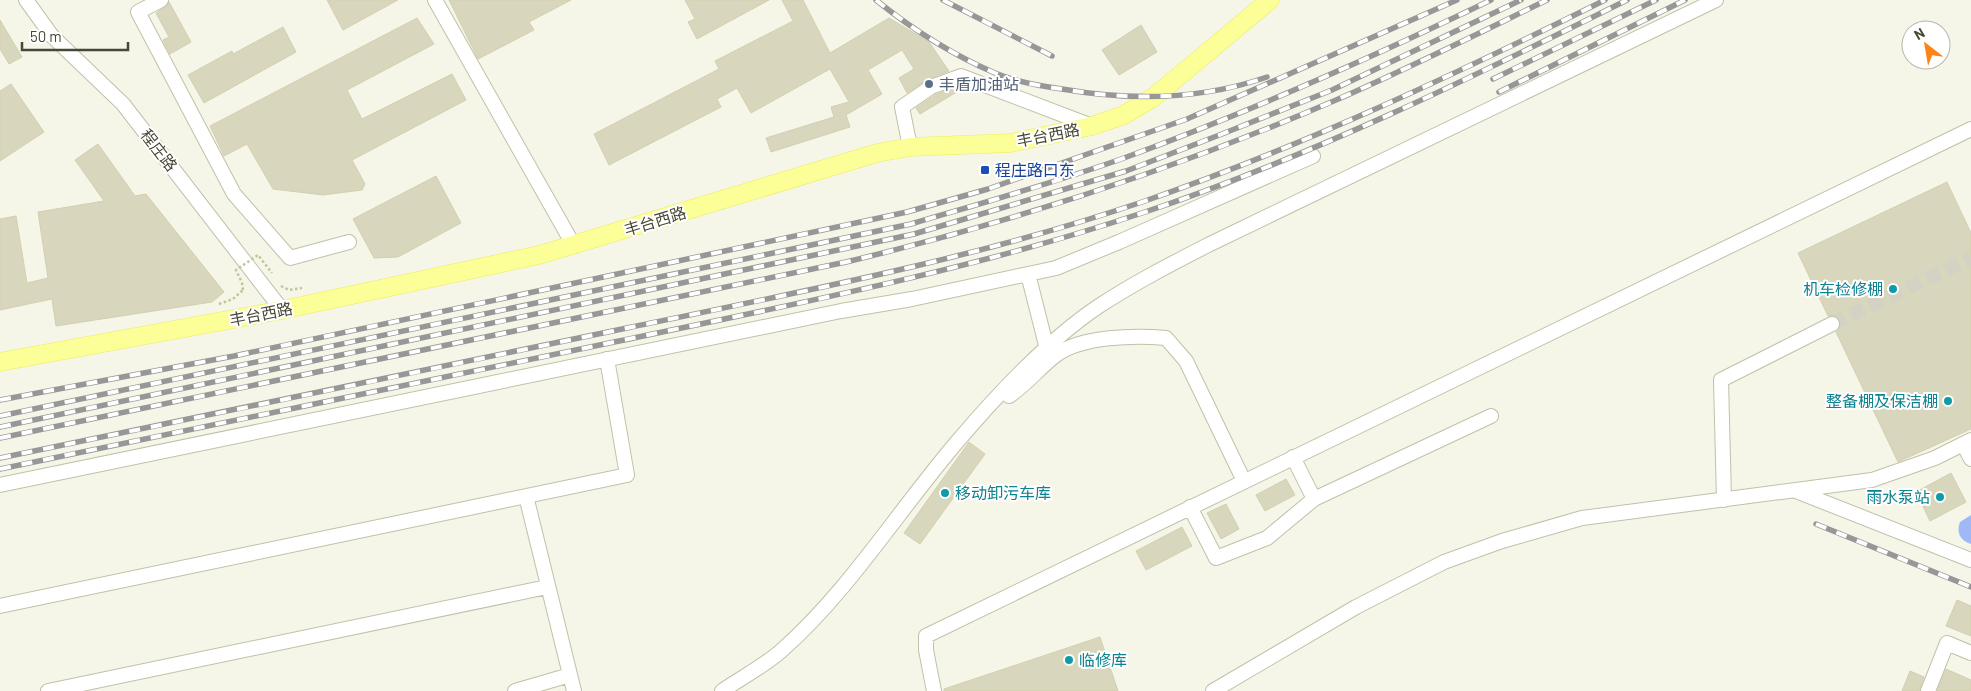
<svg xmlns="http://www.w3.org/2000/svg" width="1971" height="691" viewBox="0 0 1971 691" font-family="Barlow,'Noto Sans SC',sans-serif">
	<style>
		.water { fill: #a0b8f6 }
		.building { fill: #d8d6bc; stroke: #d3d0af }
		.lines { fill: none; stroke-linecap: round; stroke-linejoin: round }
		.minor-tunnel { stroke: #d3d2c4; stroke-width: 14; stroke-dasharray: 14 7; stroke-linecap: butt }
		.minor-casing { stroke: #c1c1a9; stroke-width: 16 }
		.major-casing { stroke: #ebed5d; stroke-width: 19 }
		.path { stroke: #c4c399; stroke-width: 2.5; stroke-dasharray: 2.5 2.5; stroke-linecap: butt }
		.minor { stroke: #fff; stroke-width: 14 }
		.major { stroke: #fcff97; stroke-width: 18 }
		.rail-casing { stroke: #979797; stroke-width: 5.5 }
		.rail { stroke: #fff; stroke-width: 4; stroke-dasharray: 11; stroke-linecap: butt }
		.path-bridge { stroke: #c4c399; stroke-width: 2.5; stroke-dasharray: 2.5 2.5; stroke-linecap: butt }
		.service-dot { fill: #5c6f8a; stroke: #fff; stroke-width: 2 }
		.transit-dot { fill: #1a4fb4; stroke: #fff; stroke-width: 2 }
		.culture-dot { fill: #0f9aa8; stroke: #fff; stroke-width: 2 }
		.labels { text-anchor: middle; stroke-width: 4; stroke-linejoin: round; paint-order: stroke }
		.service-label { font-size: 16px; fill: #4e5e75; stroke: #fff; text-anchor: start }
		.street-label { font-size: 16px; fill: #494836; stroke: #fff }
		.transit-label { font-size: 16px; fill: #164399; stroke: #fff; text-anchor: start }
		.culture-label { font-size: 16px; fill: #0d838f; stroke: #fff; text-anchor: end }
	</style>
	<rect width="100%" height="100%" fill="#f5f5e8"/>
	<path class="water" d="M1971 515V544C1960 541 1956 532 1960 522Z"/>
	<path class="building" d="M327 0H398L343 30Z
		M449 0H571L529 22 534 30 478 59Z
		M685 0H769L697 39 688 22 695 19Z
		M782 0H803L830 53 889 18 929 42 949 71 928 79 907 93 899 78 914 69 902 50 868 70 882 94 846 115 850 127 771 152 766 138 834 117 831 107 849 102 830 69 751 113 737 88 717 99 721 107 609 165 594 134 719 69 715 61 793 21Z
		M169 2 191 42 170 54 163 40 169 37 156 13 165 7Z
		M417 18 434 44 347 90 362 119 452 74 466 100 352 160 365 184 362 190 323 195 273 189 247 144 224 156 210 126Z
		M0 20 22 57 9 64 0 49Z
		M1141 25 1157 52 1119 75 1102 50Z
		M283 27 296 52 204 103 188 75 232 51 233 54Z
		M11 84 44 132 0 161V91Z
		M958 86 960 90 920 114 916 108 935 95Z
		M98 144 135 196 146 194 224 292 212 302 56 326 52 299 0 310V219L16 216 27 283 48 278 38 212 104 201 75 160Z
		M436 176 461 223 398 257 374 258 353 219Z
		M1947 182 1971 233V429L1898 462 1836 332 1840 328V321L1836 316H1828L1798 253Z
		M969 442 985 454 920 544 904 533Z
		M1951 473 1966 502 1930 521 1916 492Z
		M1286 479 1295 495 1265 511 1256 495Z
		M1226 504 1239 529 1221 539 1207 513Z
		M1182 527 1192 546 1146 570 1136 551Z
		M1957 600 1971 606V636L1946 626Z
		M1100 637 1118 691H944V689Z
		M1946 669 1971 680V691H1937Z
		M1910 671 1924 677 1919 691H1902Z"/>
	<g class="lines">
		<path class="minor-tunnel" d="M1832 324 1971 258"/>
		<defs>
			<path id="minor" d="M26 0 52 36 123 104 282 310
				M161 0 138 12 234 194 290 258 349 242
				M435 0 574 246
				M910 147 902 107 931 87 961 76 1092 126
				M1028 274 1047 349
				M1009 396C1027 384 1040 367 1056 355 1081 336 1136 335 1166 338L1186 361 1244 481
				M1963 444 1971 459
				M1293 457 1314 499
				M0 485 841 311 912 299 1056 268 1119 242 1313 156
				M1796 491 1971 560
				M526 496 574 691
				M1724 500 1721 380 1832 324
				M1190 507 1216 558 1267 538 1314 499 1491 416
				M0 606 627 475 607 359
				M48 691 547 587
				M515 691 570 675
				M722 691C741 678 764 666 781 651 849 591 898 511 957 442 996 396 1048 340 1099 306 1134 283 1171 264 1208 245L1716 0
				M934 691 926 650V636L1971 129
				M1213 691 1356 607 1444 562 1502 541 1582 518 1872 480 1935 458 1971 440
				M1928 691 1947 643 1971 653"/>
			<path id="major" d="M0 362 282 310 539 255 877 153 910 147 1010 143 1092 126 1124 115 1154 97 1270 0"/>
		</defs>
		<use href="#minor" class="minor-casing"/>
		<use href="#major" class="major-casing"/>
		<path class="path" d="M281 286 289 290 302 288
			M219 304 233 299 243 290"/>
		<use href="#minor" class="minor"/>
		<use href="#major" class="major"/>
		<defs>
			<path id="rail" d="M876 0C912 29 953 55 995 73 1016 82 1040 86 1062 89 1131 101 1201 100 1267 77
				M943 0 1052 56
				M1493 79 1656 0
				M1499 92 1685 0
				M0 400 234 356 907 212 988 189 1187 119 1457 0
				M0 416 911 224C982 203 1054 183 1124 158 1249 112 1371 58 1491 0
				M0 427 914 234 1126 171 1222 134 1332 90 1521 0
				M0 438 846 262C1013 222 1178 168 1336 100 1407 69 1477 34 1547 0
				M0 458C209 415 418 372 627 328 800 292 974 259 1142 202 1301 147 1454 75 1605 0
				M0 469C206 426 413 384 619 341 795 304 972 270 1142 213 1310 157 1469 79 1627 0
				M1816 524 1971 587"/>
		</defs>
		<use href="#rail" class="rail-casing"/>
		<use href="#rail" class="rail"/>
		<path class="path-bridge" d="M243 290 242 283 236 270 258 255 272 273"/>
	</g>
	<circle class="service-dot" cx="929" cy="84" r="5"/>
	<rect class="transit-dot" x="980" y="165" width="10" height="10" rx="2.5"/>
	<g class="culture-dot">
		<circle cx="1893" cy="289" r="5"/>
		<circle cx="1948" cy="401" r="5"/>
		<circle cx="945" cy="493" r="5"/>
		<circle cx="1940" cy="497" r="5"/>
		<circle cx="1069" cy="660" r="5"/>
	</g>
	<g class="labels">
		<g class="service-label">
			<text x="939" y="90">丰盾加油站</text>
		</g>
		<g class="street-label">
			<text transform="translate(1048 135) rotate(-11)" y="6">丰台西路</text>
			<text transform="translate(159 150) rotate(52)" y="6">程庄路</text>
			<text transform="translate(655 221) rotate(-17)" y="6">丰台西路</text>
			<text transform="translate(261 314) rotate(-11)" y="6">丰台西路</text>
		</g>
		<g class="transit-label">
			<text x="995" y="176">程庄路口东</text>
		</g>
		<g class="culture-label">
			<text x="1883" y="295">机车检修棚</text>
			<text x="1938" y="407">整备棚及保洁棚</text>
			<text x="955" y="499" text-anchor="start">移动卸污车库</text>
			<text x="1930" y="503">雨水泵站</text>
			<text x="1079" y="666" text-anchor="start">临修库</text>
		</g>
	</g>
	<g transform="translate(1926 45) rotate(329)"><circle r="24" fill="#ffffff" stroke="#b6b6af"/>
	<path d="M0-4L9 19L0 12L-9 19Z" fill="#ff8215"/>
	<text y="-8" font-size="14" font-weight="bold" text-anchor="middle" fill="#494836">N</text>
	</g>
	<path d="M22 42v8h106v-8" fill="none" stroke="#494836" stroke-width="2.5"/>
	<text x="30" y="42" font-size="15" fill="#494836" stroke="#ffffff" stroke-width="4" paint-order="stroke">50 m</text>
</svg>
